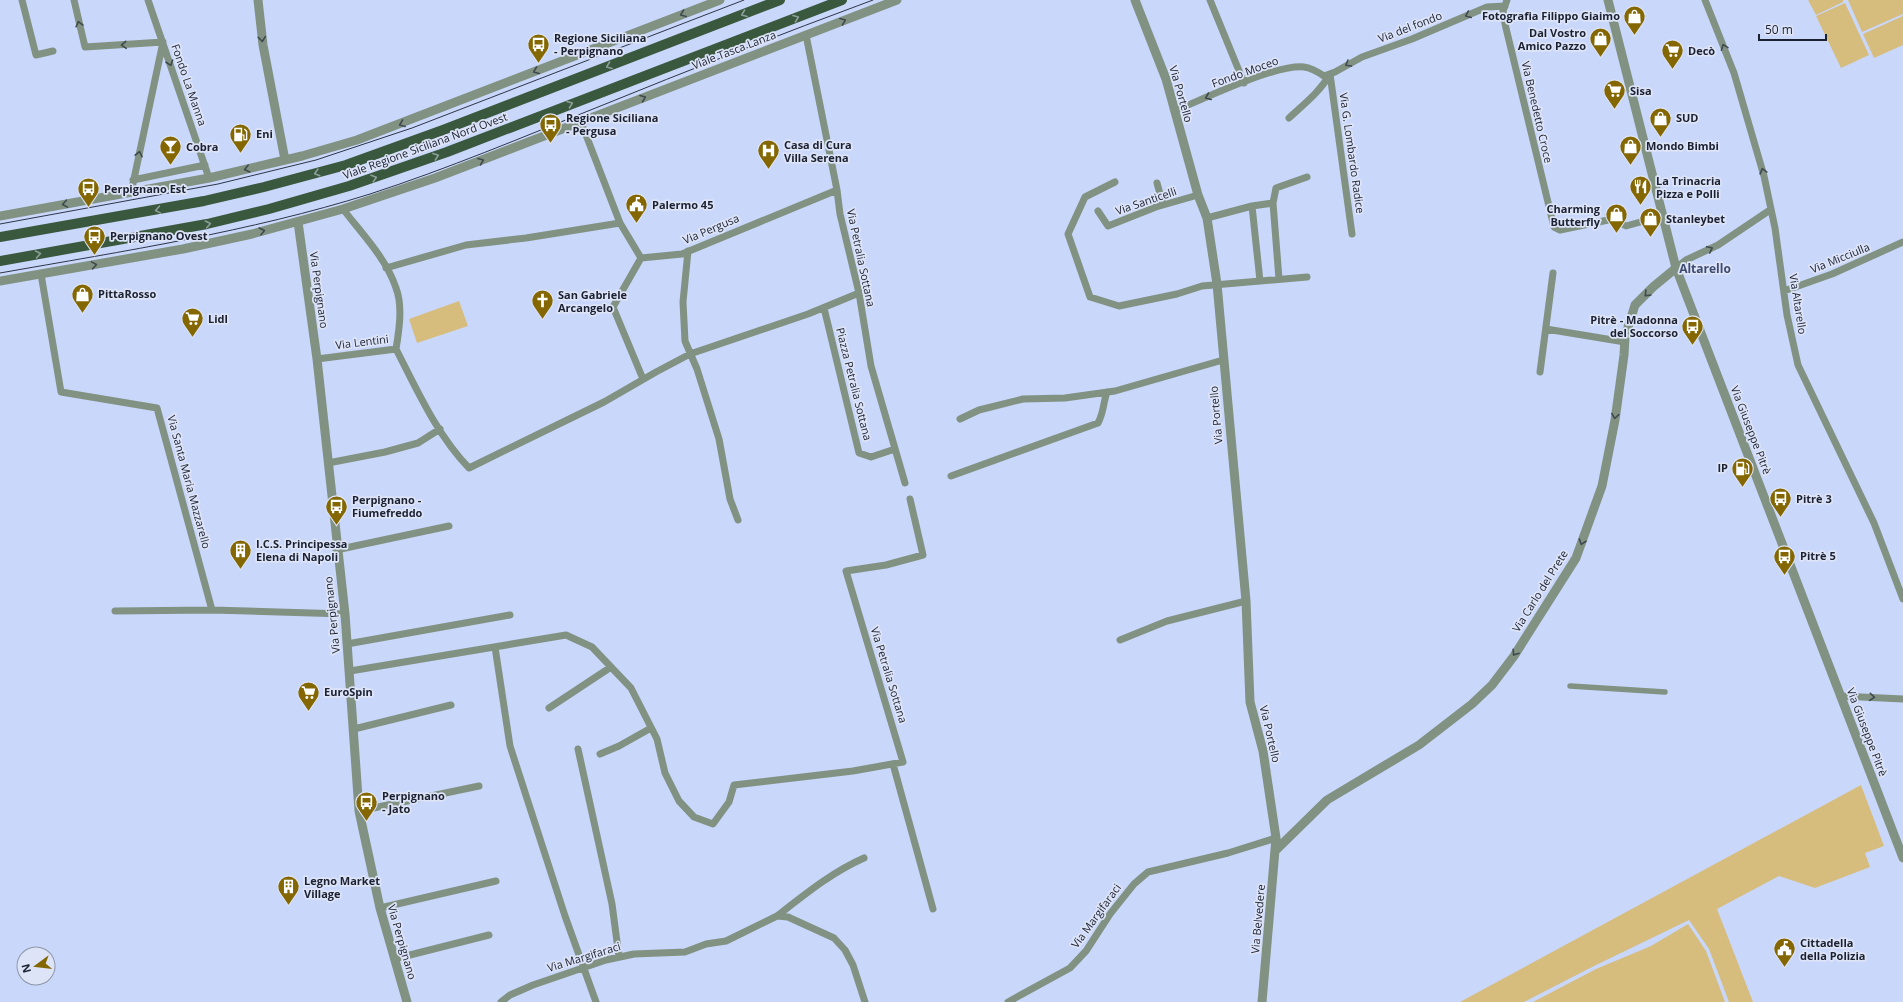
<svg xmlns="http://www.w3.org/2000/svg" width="1903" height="1002" viewBox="0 0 1903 1002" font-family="'Open Sans',sans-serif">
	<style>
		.green { fill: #d6bd7d }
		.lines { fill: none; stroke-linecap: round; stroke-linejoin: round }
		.pedestrian { stroke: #819283; stroke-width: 5.5 }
		.minor { stroke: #819283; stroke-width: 7 }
		.tertiary { stroke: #819283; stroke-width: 9 }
		.primary { stroke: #3a583e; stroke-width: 10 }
		.tram { stroke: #2f3548; stroke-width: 1 }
		.oneway { stroke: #3f494e }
		.oneway2 { stroke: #8c9e9a }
		.labels { text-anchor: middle; stroke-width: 3.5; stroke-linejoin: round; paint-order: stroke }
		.poi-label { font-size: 11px; font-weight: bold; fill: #1b2131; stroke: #dde4f7; text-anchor: start }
		.street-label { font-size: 11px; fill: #1b2131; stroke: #dde4f7 }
		.neighbourhood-label { font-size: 12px; font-weight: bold; fill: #3e4b71; stroke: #dde4f7 }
	</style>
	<rect width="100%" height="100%" fill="#c9d7fb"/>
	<path class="green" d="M1808 0H1843V2L1816 15Z
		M1848 0H1903V14L1862 32Z
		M1845 3 1869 55 1841 68 1816 16Z
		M1903 16V45L1874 58 1863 34Z
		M459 301 468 326 417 343 409 319Z
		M1861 785 1884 846 1865 853 1870 867 1815 888 1779 876 1717 909 1753 1002H1729L1709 949 1689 920 1594 966 1524 1002H1460Z
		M1688 924 1706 951 1725 1002H1533L1596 969 1651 946Z"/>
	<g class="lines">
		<path class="pedestrian" d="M1570 686 1665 692"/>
		<path class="minor" d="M22 0 36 55 53 51
			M74 0 85 47 163 42 131 193
			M148 0 209 178
			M1210 0 1244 83
			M1507 0 1503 11 1505 24 1554 227 1560 230 1613 219 1626 226 1662 216
			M1705 0 1734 73 1764 176 1775 228 1787 315 1798 365 1874 523 1903 599
			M806 35 837 190 840 214 859 293 871 366 905 483
			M1330 74 1352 234
			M1174 111C1204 99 1275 64 1304 67 1312 68 1318 72 1324 76L1335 72 1362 57 1412 39 1487 7 1505 6
			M1289 118C1304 104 1320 92 1330 74
			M581 122 620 223 641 258 682 254 837 190
			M133 180 205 165
			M1115 182 1085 197 1068 234 1090 297 1119 306 1177 294 1202 286 1307 277
			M1157 183 1163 205
			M1273 203 1279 279
			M1252 206 1260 281
			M1098 211 1108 226 1156 207 1198 195
			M1207 218 1252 206 1273 203 1276 188 1307 177
			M688 251 683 302 685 341 697 369 719 439 730 499 738 520
			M641 258 613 307 643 379
			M386 268 466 245 526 238 620 223
			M1676 268 1686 260 1718 245 1770 210
			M41 274 61 392 157 408 212 610
			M1784 291 1832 274 1903 242
			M824 308 859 453 871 457 895 449
			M1546 329 1625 342
			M396 349C417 390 437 435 469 468L604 402 656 372 690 354 808 314 859 293
			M317 359 396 349C399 331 403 306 396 288 386 258 362 234 343 209
			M1540 372 1553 273
			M960 419 979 410 1023 399 1065 398 1115 391 1223 360
			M328 463 385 452 418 443 440 429
			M951 476 1098 423C1104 412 1103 403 1107 392
			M336 550 449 526
			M115 611 212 610 345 614
			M1120 640 1167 621 1246 601
			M347 644 510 615
			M495 647 510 746 565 916 596 1002
			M350 671 566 635 592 647 631 688 657 739 665 773 679 801 694 817 713 824 729 802 734 785 853 771 903 762 846 571 886 565 923 555 910 499
			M1840 696 1903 699
			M549 708 611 667
			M354 729 451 705
			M578 749 612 904 619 957
			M600 754 619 746 651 728
			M893 764 933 909
			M359 811 479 786
			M380 908 496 881
			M777 916C804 895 832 872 864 858
			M394 959 489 935
			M501 1002 510 995 533 985 606 960 634 954 685 952 706 944 726 941 777 916 788 917 834 938 845 950 853 965 865 1002
			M1008 1002 1070 968 1086 951 1110 914 1134 884 1148 872 1228 853 1276 838"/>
		<path class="tertiary" d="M258 0 263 45 285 160
			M1135 0 1166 79 1198 195 1207 218 1217 284 1246 601 1250 702 1263 751 1276 838 1262 1002
			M1608 0 1676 268 1903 858
			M0 216 209 178 302 156 357 140 720 0
			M298 222 317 359 345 614 359 811 380 908 407 1002
			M0 281 183 249 252 234 343 209 435 178 897 0
			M1276 850 1327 800 1419 745 1472 704 1492 685 1514 656 1576 558 1602 486 1615 420 1624 355 1625 337 1635 305 1653 287 1676 268"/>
		<path class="primary" d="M0 237 204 201 264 187 346 165 443 130 780 0
			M0 261 207 224 269 209 349 186 447 152 842 0"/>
		<path class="tram" d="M0 224 218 184 316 160 412 128 744 0
			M0 273C124 251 249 232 370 194 447 169 523 137 598 107 689 70 781 34 873 0"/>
	</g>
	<defs><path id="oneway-chevron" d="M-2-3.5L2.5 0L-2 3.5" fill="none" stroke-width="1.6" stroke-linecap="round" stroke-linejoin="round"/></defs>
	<g class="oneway">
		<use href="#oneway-chevron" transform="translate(683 14) rotate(159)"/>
		<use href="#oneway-chevron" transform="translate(1468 15) rotate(157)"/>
		<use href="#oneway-chevron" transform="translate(843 21) rotate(-21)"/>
		<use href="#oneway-chevron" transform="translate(79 24) rotate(-104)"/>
		<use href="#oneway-chevron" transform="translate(262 39) rotate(84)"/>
		<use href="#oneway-chevron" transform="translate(124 45) rotate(176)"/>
		<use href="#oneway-chevron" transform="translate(1724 47) rotate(-111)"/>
		<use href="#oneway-chevron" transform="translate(170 63) rotate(71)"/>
		<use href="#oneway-chevron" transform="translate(1348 64) rotate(150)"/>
		<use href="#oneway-chevron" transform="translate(536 71) rotate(159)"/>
		<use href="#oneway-chevron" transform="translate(1208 97) rotate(158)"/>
		<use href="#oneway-chevron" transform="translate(643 98) rotate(-21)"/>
		<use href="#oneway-chevron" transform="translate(402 124) rotate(159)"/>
		<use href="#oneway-chevron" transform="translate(139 154) rotate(-78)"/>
		<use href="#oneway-chevron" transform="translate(481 161) rotate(-21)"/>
		<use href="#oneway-chevron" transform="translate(247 169) rotate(167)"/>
		<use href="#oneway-chevron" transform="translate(1763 171) rotate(-105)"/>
		<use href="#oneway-chevron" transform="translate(65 204) rotate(170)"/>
		<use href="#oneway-chevron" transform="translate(262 231) rotate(-14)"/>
		<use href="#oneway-chevron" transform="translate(1710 249) rotate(-25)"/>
		<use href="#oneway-chevron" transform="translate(94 265) rotate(-10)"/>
		<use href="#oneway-chevron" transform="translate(1647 294) rotate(134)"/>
		<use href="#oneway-chevron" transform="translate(1615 416) rotate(99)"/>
		<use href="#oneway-chevron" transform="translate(1582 542) rotate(109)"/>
		<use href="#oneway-chevron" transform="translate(1515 653) rotate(123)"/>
		<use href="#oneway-chevron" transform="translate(1872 697) rotate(5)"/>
	</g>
	<g class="oneway2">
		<use href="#oneway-chevron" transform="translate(744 14) rotate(159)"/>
		<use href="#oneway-chevron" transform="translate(796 18) rotate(-21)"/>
		<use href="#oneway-chevron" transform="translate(609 66) rotate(159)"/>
		<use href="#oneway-chevron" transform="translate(570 104) rotate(-21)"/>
		<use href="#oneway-chevron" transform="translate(436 156) rotate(-20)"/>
		<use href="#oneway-chevron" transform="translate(317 173) rotate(164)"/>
		<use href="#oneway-chevron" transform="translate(374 178) rotate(-18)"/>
		<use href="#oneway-chevron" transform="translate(158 210) rotate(170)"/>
		<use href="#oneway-chevron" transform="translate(208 224) rotate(-12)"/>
		<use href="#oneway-chevron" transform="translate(38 254) rotate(-10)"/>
	</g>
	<defs>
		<symbol id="shop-pin" viewBox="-11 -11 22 30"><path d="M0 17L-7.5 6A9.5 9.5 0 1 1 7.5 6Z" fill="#846700" stroke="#dde4f7"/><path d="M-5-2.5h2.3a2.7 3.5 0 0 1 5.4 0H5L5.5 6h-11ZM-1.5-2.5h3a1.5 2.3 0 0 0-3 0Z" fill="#fff"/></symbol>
		<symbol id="bus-pin" viewBox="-11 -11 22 30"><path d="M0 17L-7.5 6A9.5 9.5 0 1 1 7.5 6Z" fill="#846700" stroke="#dde4f7"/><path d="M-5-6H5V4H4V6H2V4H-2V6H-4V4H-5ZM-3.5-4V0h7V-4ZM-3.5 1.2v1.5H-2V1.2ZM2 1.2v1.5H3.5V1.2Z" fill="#fff"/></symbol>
		<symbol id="supermarket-pin" viewBox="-11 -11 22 30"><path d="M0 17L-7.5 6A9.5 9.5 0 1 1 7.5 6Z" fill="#846700" stroke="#dde4f7"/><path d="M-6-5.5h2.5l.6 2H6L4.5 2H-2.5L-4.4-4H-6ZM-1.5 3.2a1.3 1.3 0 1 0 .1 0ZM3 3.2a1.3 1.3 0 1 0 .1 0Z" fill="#fff"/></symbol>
		<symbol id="fuel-pin" viewBox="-11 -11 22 30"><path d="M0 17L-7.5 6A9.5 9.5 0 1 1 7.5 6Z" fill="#846700" stroke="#dde4f7"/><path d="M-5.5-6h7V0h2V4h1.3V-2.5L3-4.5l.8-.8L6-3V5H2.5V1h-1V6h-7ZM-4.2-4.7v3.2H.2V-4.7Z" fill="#fff"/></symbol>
		<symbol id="bar-pin" viewBox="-11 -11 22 30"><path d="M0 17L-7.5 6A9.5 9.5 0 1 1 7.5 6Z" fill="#846700" stroke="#dde4f7"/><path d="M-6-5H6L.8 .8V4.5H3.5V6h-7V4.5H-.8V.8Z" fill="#fff"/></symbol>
		<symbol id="hospital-pin" viewBox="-11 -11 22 30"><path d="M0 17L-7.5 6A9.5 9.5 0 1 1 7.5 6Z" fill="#846700" stroke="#dde4f7"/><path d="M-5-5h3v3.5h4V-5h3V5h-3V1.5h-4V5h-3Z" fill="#fff"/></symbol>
		<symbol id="restaurant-pin" viewBox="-11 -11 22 30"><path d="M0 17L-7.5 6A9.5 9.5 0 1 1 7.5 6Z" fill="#846700" stroke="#dde4f7"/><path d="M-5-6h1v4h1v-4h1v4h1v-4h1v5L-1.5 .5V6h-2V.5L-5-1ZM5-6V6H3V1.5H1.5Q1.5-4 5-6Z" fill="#fff"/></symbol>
		<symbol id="civic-pin" viewBox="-11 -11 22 30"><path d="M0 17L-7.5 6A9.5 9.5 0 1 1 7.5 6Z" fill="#846700" stroke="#dde4f7"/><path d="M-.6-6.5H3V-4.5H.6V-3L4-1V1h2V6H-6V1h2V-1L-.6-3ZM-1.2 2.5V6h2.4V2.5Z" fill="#fff"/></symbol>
		<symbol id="church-pin" viewBox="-11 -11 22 30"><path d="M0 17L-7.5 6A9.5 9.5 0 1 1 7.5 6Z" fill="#846700" stroke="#dde4f7"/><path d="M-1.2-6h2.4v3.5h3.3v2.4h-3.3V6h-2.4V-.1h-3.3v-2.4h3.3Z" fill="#fff"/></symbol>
		<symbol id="building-pin" viewBox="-11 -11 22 30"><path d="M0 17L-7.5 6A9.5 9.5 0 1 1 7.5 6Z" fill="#846700" stroke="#dde4f7"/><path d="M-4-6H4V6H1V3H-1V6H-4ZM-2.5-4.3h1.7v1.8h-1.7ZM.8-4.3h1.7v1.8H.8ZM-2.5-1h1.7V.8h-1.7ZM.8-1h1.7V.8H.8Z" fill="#fff"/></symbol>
	</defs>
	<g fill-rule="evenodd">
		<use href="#shop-pin" x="1622" y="4" width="25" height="34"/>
		<use href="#shop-pin" x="1588" y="26" width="25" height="34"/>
		<use href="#bus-pin" x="526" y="32" width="25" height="34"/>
		<use href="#supermarket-pin" x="1660" y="38" width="25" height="34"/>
		<use href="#supermarket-pin" x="1602" y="78" width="25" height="34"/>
		<use href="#shop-pin" x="1648" y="106" width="25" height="34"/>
		<use href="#bus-pin" x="538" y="112" width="25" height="34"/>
		<use href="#fuel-pin" x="228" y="122" width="25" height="34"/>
		<use href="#shop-pin" x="1618" y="134" width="25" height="34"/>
		<use href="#bar-pin" x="158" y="134" width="25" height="34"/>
		<use href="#hospital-pin" x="756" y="138" width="25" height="34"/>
		<use href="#restaurant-pin" x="1628" y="174" width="25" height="34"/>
		<use href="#bus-pin" x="76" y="176" width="25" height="34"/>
		<use href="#civic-pin" x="624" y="192" width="25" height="34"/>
		<use href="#shop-pin" x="1604" y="202" width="25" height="34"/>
		<use href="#shop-pin" x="1638" y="206" width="25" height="34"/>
		<use href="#bus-pin" x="82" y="224" width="25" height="34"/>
		<use href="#shop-pin" x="70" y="282" width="25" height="34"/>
		<use href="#church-pin" x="530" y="288" width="25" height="34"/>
		<use href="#supermarket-pin" x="180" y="306" width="25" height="34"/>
		<use href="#bus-pin" x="1680" y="314" width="25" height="34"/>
		<use href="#fuel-pin" x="1730" y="456" width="25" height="34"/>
		<use href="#bus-pin" x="1768" y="486" width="25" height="34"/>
		<use href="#bus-pin" x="324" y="494" width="25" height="34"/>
		<use href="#building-pin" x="228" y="538" width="25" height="34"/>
		<use href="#bus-pin" x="1772" y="544" width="25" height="34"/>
		<use href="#supermarket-pin" x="296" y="680" width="25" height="34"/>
		<use href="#bus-pin" x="354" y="790" width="25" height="34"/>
		<use href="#building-pin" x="276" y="874" width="25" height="34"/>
		<use href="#civic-pin" x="1772" y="936" width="25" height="34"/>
	</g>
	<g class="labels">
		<g class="poi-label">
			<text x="1620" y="20" text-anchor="end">Fotografia Filippo Giaimo</text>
			<text x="1586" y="37" text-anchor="end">Dal Vostro<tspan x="1586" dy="13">Amico Pazzo</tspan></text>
			<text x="554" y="42">Regione Siciliana<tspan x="554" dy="13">- Perpignano</tspan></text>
			<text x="1688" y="55">Decò</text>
			<text x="1630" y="95">Sisa</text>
			<text x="566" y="122">Regione Siciliana<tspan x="566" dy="13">- Pergusa</tspan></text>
			<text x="1676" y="122">SUD</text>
			<text x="256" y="138">Eni</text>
			<text x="784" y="149">Casa di Cura<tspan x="784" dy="13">Villa Serena</tspan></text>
			<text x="1646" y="150">Mondo Bimbi</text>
			<text x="186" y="151">Cobra</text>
			<text x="1656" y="185">La Trinacria<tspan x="1656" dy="13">Pizza e Polli</tspan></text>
			<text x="104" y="193">Perpignano Est</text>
			<text x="652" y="209">Palermo 45</text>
			<text x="1600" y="213" text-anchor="end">Charming<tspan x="1600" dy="13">Butterfly</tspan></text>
			<text x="1666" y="223">Stanleybet</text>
			<text x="110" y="240">Perpignano Ovest</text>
			<text x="98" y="298">PittaRosso</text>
			<text x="558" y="299">San Gabriele<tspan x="558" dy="13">Arcangelo</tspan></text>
			<text x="208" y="323">Lidl</text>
			<text x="1678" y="324" text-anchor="end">Pitrè - Madonna<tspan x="1678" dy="13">del Soccorso</tspan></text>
			<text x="1728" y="472" text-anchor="end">IP</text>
			<text x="1796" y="503">Pitrè 3</text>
			<text x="352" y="504">Perpignano -<tspan x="352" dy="13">Fiumefreddo</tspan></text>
			<text x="256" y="548">I.C.S. Principessa<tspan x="256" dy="13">Elena di Napoli</tspan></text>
			<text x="1800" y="560">Pitrè 5</text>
			<text x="324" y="696">EuroSpin</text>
			<text x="382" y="800">Perpignano<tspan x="382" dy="13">- Jato</tspan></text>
			<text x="304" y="885">Legno Market<tspan x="304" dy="13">Village</tspan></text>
			<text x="1800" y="947">Cittadella<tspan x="1800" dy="13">della Polizia</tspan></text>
		</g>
		<g class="street-label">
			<text transform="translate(1410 27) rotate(-21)" y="4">Via del fondo</text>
			<text transform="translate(734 50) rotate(-21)" y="4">Viale Tasca Lanza</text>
			<text transform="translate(1245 72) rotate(-20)" y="4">Fondo Moceo</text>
			<text transform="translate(189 85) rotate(71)" y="4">Fondo La Manna</text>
			<text transform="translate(1181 94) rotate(74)" y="4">Via Portello</text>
			<text transform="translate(1537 112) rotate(77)" y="4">Via Benedetto Croce</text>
			<text transform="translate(425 146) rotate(-20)" y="4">Viale Regione Siciliana Nord Ovest</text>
			<text transform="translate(1352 153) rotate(82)" y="4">Via G. Lombardo Radice</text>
			<text transform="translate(1146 201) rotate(-19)" y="4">Via Santicelli</text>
			<text transform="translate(711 229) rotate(-23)" y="4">Via Pergusa</text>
			<text transform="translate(861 258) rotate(78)" y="4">Via Petralia Sottana</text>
			<text transform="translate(1840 258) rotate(-22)" y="4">Via Micciulla</text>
			<text transform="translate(319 290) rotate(82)" y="4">Via Perpignano</text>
			<text transform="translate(1798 304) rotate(81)" y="4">Via Altarello</text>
			<text transform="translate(362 342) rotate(-7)" y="4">Via Lentini</text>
			<text transform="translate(854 384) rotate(76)" y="4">Piazza Petralia Sottana</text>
			<text transform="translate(1216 415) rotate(-95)" y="4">Via Portello</text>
			<text transform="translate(1751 430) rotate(69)" y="4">Via Giuseppe Pitrè</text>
			<text transform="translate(189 482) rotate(75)" y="4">Via Santa Maria Mazzarello</text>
			<text transform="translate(1540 591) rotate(-58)" y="4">Via Carlo del Prete</text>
			<text transform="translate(332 615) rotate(-96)" y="4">Via Perpignano</text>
			<text transform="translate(889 675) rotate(73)" y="4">Via Petralia Sottana</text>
			<text transform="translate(1867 732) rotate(69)" y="4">Via Giuseppe Pitrè</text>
			<text transform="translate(1270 734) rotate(77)" y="4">Via Portello</text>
			<text transform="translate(1096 916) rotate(-54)" y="4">Via Margifaraci</text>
			<text transform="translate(1258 919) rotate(-85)" y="4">Via Belvedere</text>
			<text transform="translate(402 942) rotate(74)" y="4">Via Perpignano</text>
			<text transform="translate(584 957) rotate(-17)" y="4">Via Margifaraci</text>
		</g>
		<g class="neighbourhood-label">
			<text x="1705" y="273">Altarello</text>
		</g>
	</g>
	<g transform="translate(36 966) rotate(255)"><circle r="19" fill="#dde4f7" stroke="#8f96a8"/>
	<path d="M0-3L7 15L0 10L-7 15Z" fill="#846700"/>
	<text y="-6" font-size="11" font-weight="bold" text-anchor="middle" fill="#1b2131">N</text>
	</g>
	<path d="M1759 34v6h67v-6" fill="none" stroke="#1b2131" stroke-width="2"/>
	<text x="1765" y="34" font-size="12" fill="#1b2131" stroke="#dde4f7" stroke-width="3" paint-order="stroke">50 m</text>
</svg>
